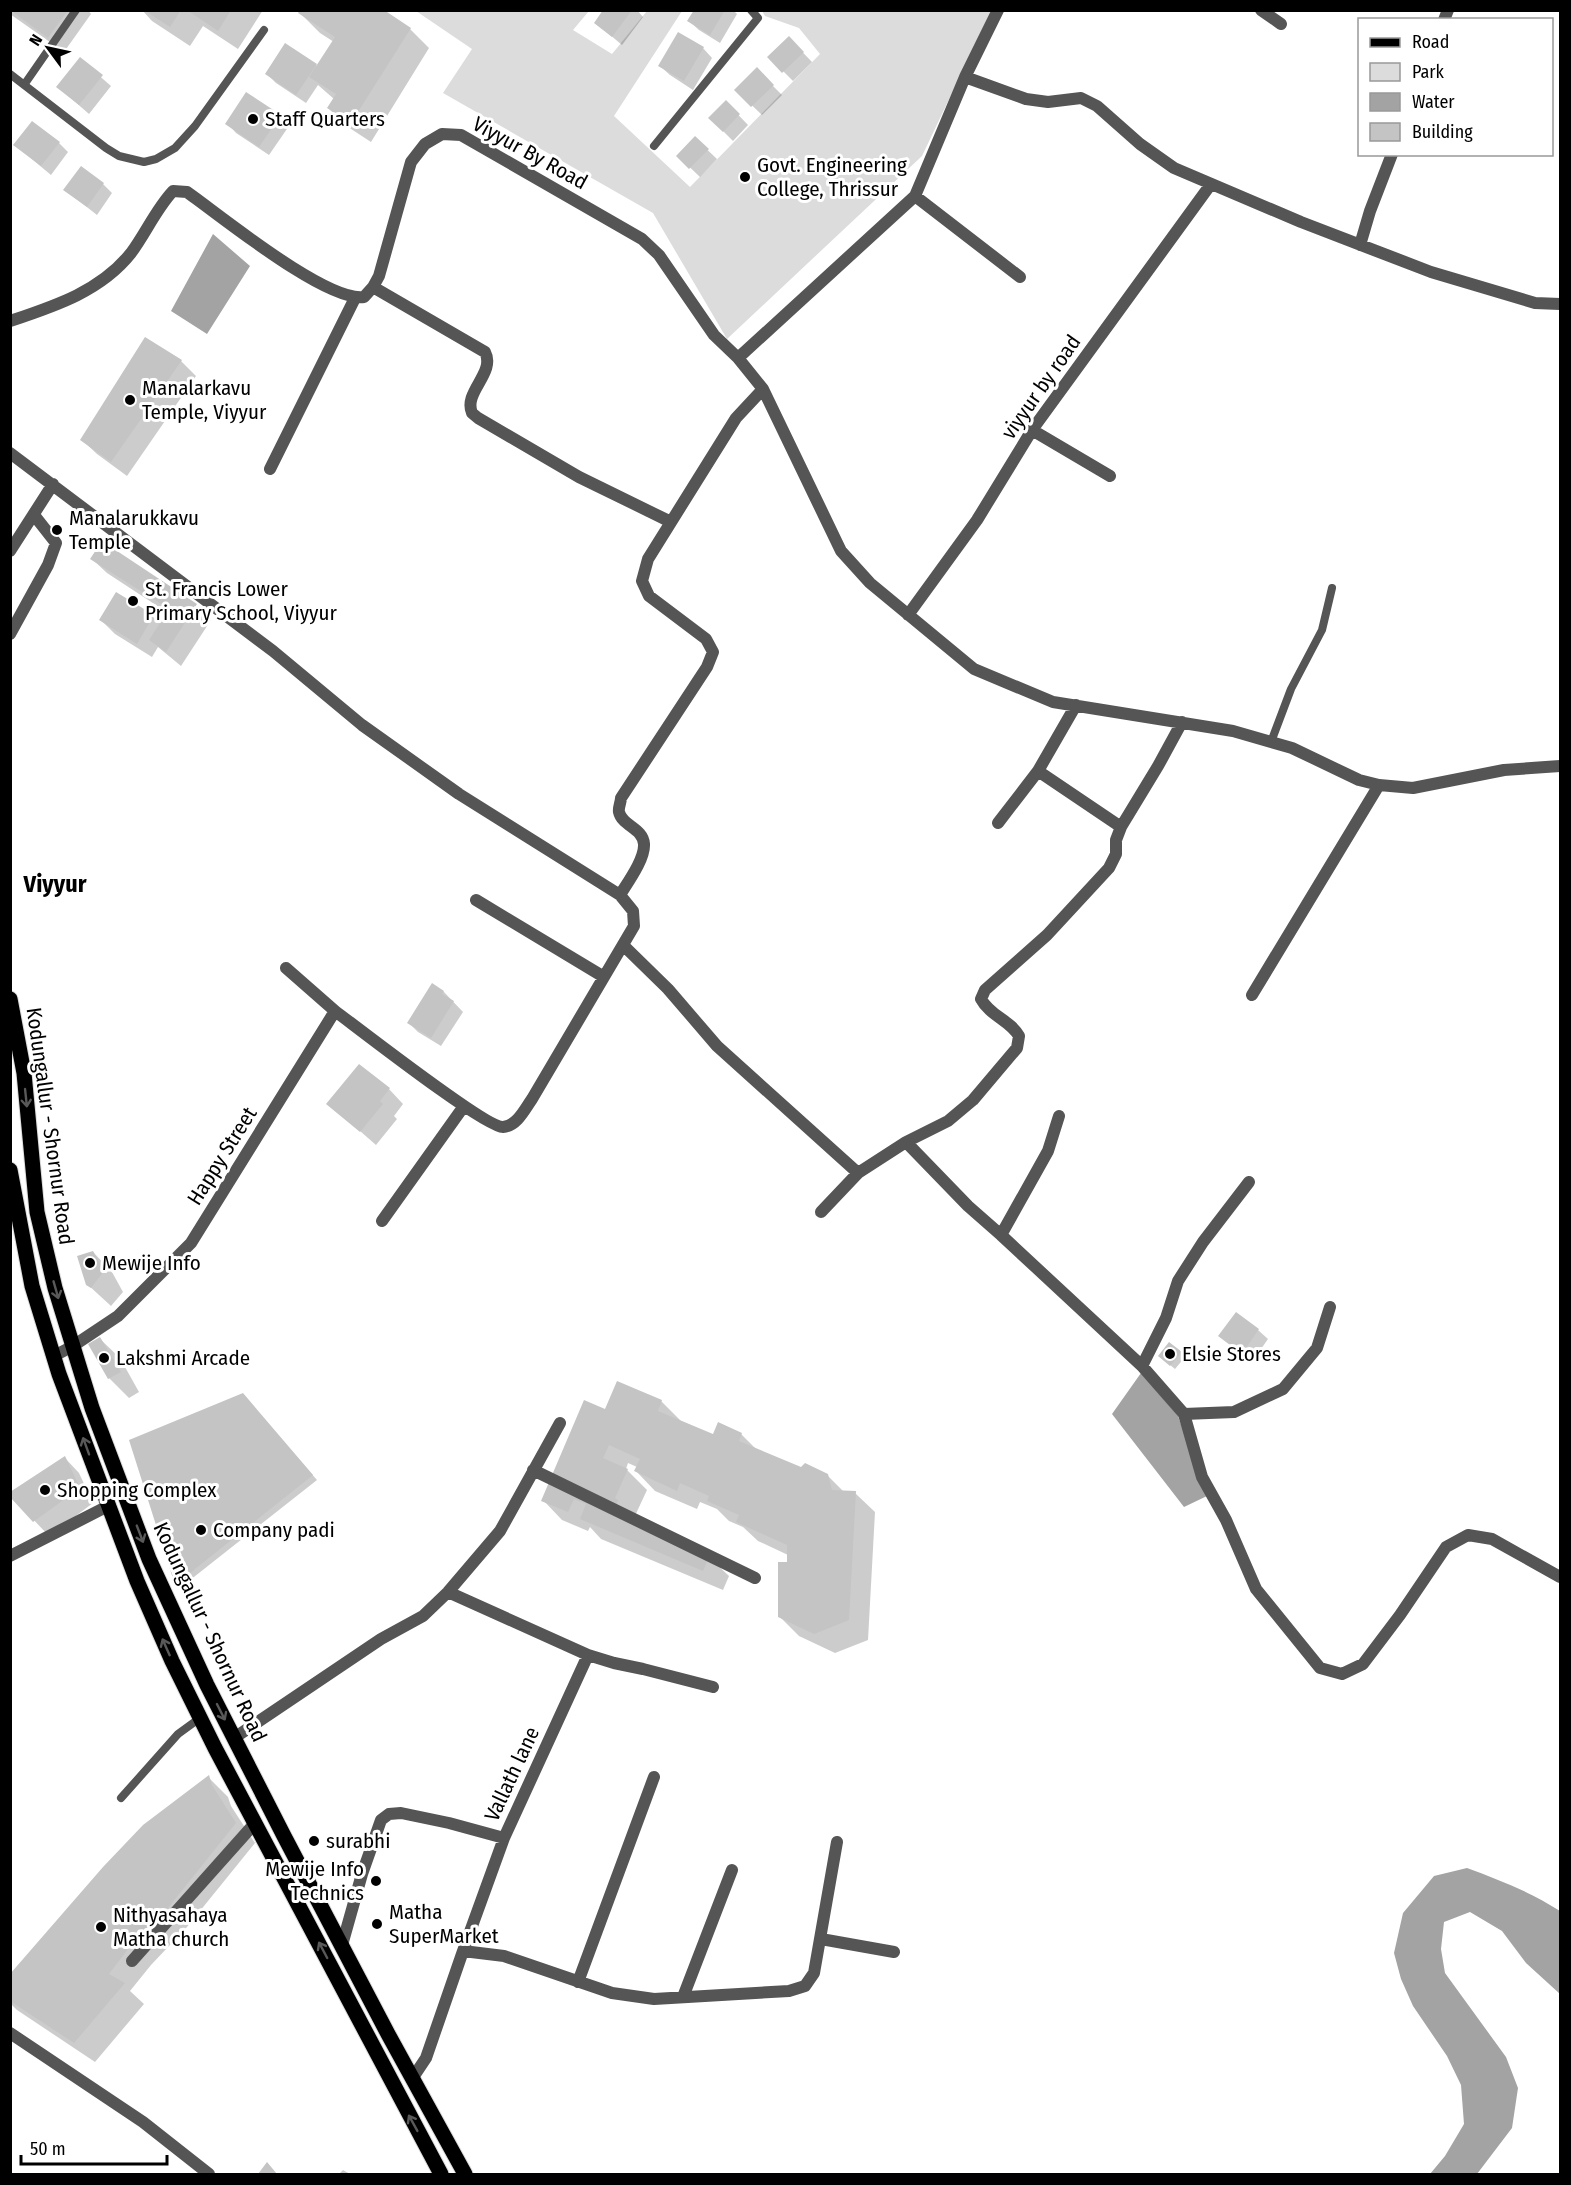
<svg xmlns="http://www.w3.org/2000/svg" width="1571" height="2185" viewBox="0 0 1571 2185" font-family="'Fira Sans Condensed',sans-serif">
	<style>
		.green { fill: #dcdcdc }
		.water { fill: #a3a3a3 }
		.shadow { fill: #0003 }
		.building { fill: #c4c4c4 }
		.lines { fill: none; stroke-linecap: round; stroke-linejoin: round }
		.primary-casing { stroke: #dbdbdb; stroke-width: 17 }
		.lane { stroke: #555; stroke-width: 8 }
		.street { stroke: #555; stroke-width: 12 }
		.primary { stroke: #000; stroke-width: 15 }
		.oneway { stroke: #595959 }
		.poi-dot { fill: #000; stroke: #fff; stroke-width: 2 }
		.labels { text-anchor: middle; stroke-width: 6; stroke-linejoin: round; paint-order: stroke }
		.poi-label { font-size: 21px; fill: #000; stroke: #fff; text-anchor: start }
		.street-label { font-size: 21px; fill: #000; stroke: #fff }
		.quarter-label { font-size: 24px; font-weight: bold; fill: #000; stroke: #fff }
	</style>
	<rect width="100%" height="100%" fill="#fff"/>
	<path class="green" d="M416 11H589L573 30 612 54 647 11H682L614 116 690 187 820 54 799 28 765 16 762 11H991L922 156 727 339 653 213 443 93 472 49Z"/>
	<path class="water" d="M213 234 250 266 207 334 171 311Z
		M1141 1373 1178 1416 1207 1496 1184 1507 1112 1414Z
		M1467 1868C1499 1880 1531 1892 1560 1911V1994L1526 1963 1502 1931 1470 1912 1444 1922 1441 1949 1445 1973 1506 2057 1518 2088 1512 2128 1477 2174H1430L1445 2156 1464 2124 1461 2085 1447 2056 1413 2006 1401 1979 1394 1953 1403 1913 1434 1876Z"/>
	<path class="shadow" d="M10 10H88L91 14 64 52 10 14Z
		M142 10H263L238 49 203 26 190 46 152 21Z
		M605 10H637L643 17 622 45 596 23Z
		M695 10H733L737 14 720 43 699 30 689 21Z
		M300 13 410 29 429 48 371 142 348 127 328 108 334 99 318 85 306 103 276 83 267 74 316 65 318 67 334 42 320 33Z
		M789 38 812 62 793 81 769 57Z
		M703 48 712 58 693 90 670 75 660 66Z
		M80 59 111 86 89 114 58 87Z
		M757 70 782 95 762 115 736 90Z
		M726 102 748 125 733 141 710 118Z
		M280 116 289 126 269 155 236 133 227 123Z
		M695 138 717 159 700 177 678 156Z
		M59 143 68 152 51 175 15 145Z
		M103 184 112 193 97 215 65 190Z
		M146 339 181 361 196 376 127 476 97 454 82 440Z
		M103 543 196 606 211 620 181 666 158 647 152 657 115 634 101 620 153 617 161 624 168 613 107 573 92 559Z
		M432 985 444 992 463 1012 441 1046 418 1032 409 1023Z
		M389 1089 403 1104 394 1116 397 1119 376 1145 328 1103Z
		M93 1252 112 1272 123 1292 111 1306 87 1284Z
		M1258 1330 1268 1339 1252 1362 1220 1336Z
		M100 1339 120 1358 139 1392 129 1398 109 1378 90 1345Z
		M1181 1353 1185 1357 1175 1369 1164 1360Z
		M247 1400 317 1480 180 1588 176 1584Z
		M661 1401 681 1421 714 1436 741 1434 758 1451 801 1469 827 1475 844 1492 855 1493 875 1512 868 1640 835 1653 799 1636 779 1616 788 1555 758 1541 743 1527 729 1521 717 1509 700 1502 697 1509 655 1491 636 1471 637 1467 628 1463 626 1469 647 1490 634 1518 709 1557 729 1576 723 1590 601 1539 590 1527 588 1531 562 1520 543 1500 606 1411Z
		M65 1458 79 1473 93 1503 49 1536 10 1495Z
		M208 1777 228 1797 231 1806 255 1843 187 1927 151 1965 130 1991 144 2004 95 2062 17 2010 10 2003V1976Z
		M343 2170 350 2174H339Z"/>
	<path class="building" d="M10 10H68L48 38Z
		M144 10H181L170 27Z
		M187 10H231L218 31Z
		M300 10H384L411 28 351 123 327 108 336 94 309 77 335 37 298 13Z
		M603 10H632L612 37 594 23Z
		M694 10H725L710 35 687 21Z
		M678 32 704 47 684 81 658 66Z
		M789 36 804 52 782 73 767 57Z
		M285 43 317 64 296 95 265 74Z
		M80 57 103 75 79 105 56 87Z
		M757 67 774 85 751 107 734 90Z
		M246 92 281 115 259 147 225 124Z
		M726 100 740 114 723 132 708 118Z
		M32 121 60 142 41 166 13 145Z
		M695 136 709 149 689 169 676 156Z
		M81 166 104 183 87 207 63 190Z
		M145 337 182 360 111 462 80 440Z
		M102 541 197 604 166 652 149 640 169 609 90 559Z
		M116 592 154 615 137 644 99 620Z
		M432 983 444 991 442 994 454 1001 431 1038 407 1023Z
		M359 1064 390 1088 380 1101 383 1104 360 1132 326 1104Z
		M93 1251 104 1271 91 1288 86 1285 77 1256Z
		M1236 1312 1259 1329 1242 1354 1218 1336Z
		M100 1337 121 1372 108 1379 88 1344Z
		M1169 1342 1182 1352 1170 1366 1158 1356Z
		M617 1381 662 1400 658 1411 713 1434 718 1422 742 1433 739 1441 801 1467 805 1463 828 1474 832 1490 856 1491 849 1620 814 1634 778 1617V1562H787V1545L736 1522 739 1515 707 1501 709 1496 680 1483 677 1491 634 1471 640 1459 609 1445 603 1458 628 1469 615 1498 618 1500 614 1515 710 1555 703 1571 580 1519 586 1504 574 1499 568 1512 541 1501 584 1400 605 1409Z
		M243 1393 313 1475 175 1585 129 1440Z
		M65 1456 80 1488 33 1522 10 1497V1492Z
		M209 1775 212 1785 236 1823 168 1908 131 1945 109 1974 125 1983 74 2043 10 2001V1974L103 1867 143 1825Z
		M267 2162 277 2174H258Z"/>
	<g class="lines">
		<defs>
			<path id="primary" d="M10 999 24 1073 37 1212 55 1288 92 1408 149 1559 207 1685 284 1836 388 2034 465 2174
				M10 1170 32 1286 59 1374 137 1581 172 1661 215 1748 441 2174"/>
		</defs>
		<use href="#primary" class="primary-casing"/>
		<path class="lane" d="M10 74 106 148 119 156 144 162 156 159 175 148 195 126 264 30
			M24 85 76 10
			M654 146 758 18 751 10
			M1271 742 1291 689 1322 630 1332 588
			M121 1798 178 1734 200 1718"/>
		<path class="street" d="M1261 10 1281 24
			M1444 20 1448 10
			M965 77 1026 99 1048 102 1081 98 1097 106 1140 144 1174 168 1301 222 1431 272 1535 303 1560 304
			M915 196 1020 277
			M1360 245 1370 211 1392 154
			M373 287 485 352C496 373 463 392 472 413L478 418 579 477 671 522
			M10 321C55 306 101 291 131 253 146 233 156 209 173 191L187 192C221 216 326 302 364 297L373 287 379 276 411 162 425 144 442 134 461 135 642 239 659 255 714 335 738 358 763 389 841 551 870 583 974 669 1053 702 1233 731 1271 742 1292 748 1359 780 1379 785 1413 788 1504 770 1560 766
			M738 358 915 196 965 77 998 10
			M1032 430 1110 476
			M10 453 273 651 362 725 459 794 620 895 633 911 634 926 532 1099C525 1109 517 1126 503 1127 486 1128 358 1028 335 1011
			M270 469 355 298
			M10 551 53 484
			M908 615 977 520 1032 430 1211 184
			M10 634 48 565 56 543 34 515
			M1038 771 1121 827
			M998 823 1038 771 1076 705
			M620 895C628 882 645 859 644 844 643 828 622 826 619 812 618 808 621 802 621 798L707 667 713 652 706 639 649 596 642 581 648 559 736 418 763 389
			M476 900 604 977
			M623 945 668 989 717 1046 858 1173
			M1252 995 1379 785
			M1059 1116 1048 1151 1001 1235 1142 1366 1184 1414 1202 1477 1226 1520 1256 1589 1320 1668 1342 1674 1363 1664 1400 1615 1446 1547 1468 1535 1492 1539 1560 1577
			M906 1142 968 1206 1001 1235
			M821 1212 858 1173 906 1142 948 1121 973 1100 1017 1048 1019 1036C1010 1020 990 1016 981 999L985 990 1047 935 1109 868 1116 854V840L1121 827 1158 766 1182 722
			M382 1221 464 1106
			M54 1356 73 1346 118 1316 191 1243 335 1011 286 968
			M1142 1366 1166 1318 1178 1281 1203 1242 1249 1182
			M1184 1414 1234 1412 1283 1389 1317 1348 1330 1307
			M533 1470 755 1578
			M10 1556 108 1506
			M448 1592 588 1655 614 1663 643 1669 713 1687
			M234 1738 381 1639 423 1616 448 1592 500 1531 560 1423
			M821 1939 894 1952
			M342 1945 362 1874 381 1820 389 1814 401 1813 449 1823 504 1838 588 1655
			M463 1951 504 1838
			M132 1961 255 1823
			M578 1982 654 1777
			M683 1997 732 1870
			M10 2033 143 2122 209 2174
			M412 2079 426 2058 463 1951 504 1956 612 1993 654 1999 789 1991 805 1986 814 1973 837 1842"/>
		<use href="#primary" class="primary"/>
	</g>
	<defs><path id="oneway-shaft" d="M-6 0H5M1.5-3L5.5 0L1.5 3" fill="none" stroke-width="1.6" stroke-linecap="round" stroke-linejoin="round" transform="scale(1.5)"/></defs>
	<g class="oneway">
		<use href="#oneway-shaft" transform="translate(26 1098) rotate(84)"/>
		<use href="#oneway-shaft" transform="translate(56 1290) rotate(74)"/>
		<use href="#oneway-shaft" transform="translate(86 1446) rotate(-110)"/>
		<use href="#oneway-shaft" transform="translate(140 1534) rotate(69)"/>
		<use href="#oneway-shaft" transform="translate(166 1647) rotate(-114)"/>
		<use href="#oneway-shaft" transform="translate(221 1712) rotate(63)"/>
		<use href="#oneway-shaft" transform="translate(323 1950) rotate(-118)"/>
		<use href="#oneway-shaft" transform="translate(413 2123) rotate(-119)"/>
	</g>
	<g class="poi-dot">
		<circle cx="253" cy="119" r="6"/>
		<circle cx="745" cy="177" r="6"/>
		<circle cx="130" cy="400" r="6"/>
		<circle cx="57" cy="530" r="6"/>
		<circle cx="133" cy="601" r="6"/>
		<circle cx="90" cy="1263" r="6"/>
		<circle cx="1170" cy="1354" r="6"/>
		<circle cx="104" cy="1358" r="6"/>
		<circle cx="45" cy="1490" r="6"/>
		<circle cx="201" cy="1530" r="6"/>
		<circle cx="314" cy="1841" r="6"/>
		<circle cx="376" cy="1881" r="6"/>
		<circle cx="377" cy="1924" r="6"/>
		<circle cx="101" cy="1927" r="6"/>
	</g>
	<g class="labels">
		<g class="poi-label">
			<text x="265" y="126">Staff Quarters</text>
			<text x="757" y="172">Govt. Engineering<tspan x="757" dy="24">College, Thrissur</tspan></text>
			<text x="142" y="395">Manalarkavu<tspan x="142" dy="24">Temple, Viyyur</tspan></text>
			<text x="69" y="525">Manalarukkavu<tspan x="69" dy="24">Temple</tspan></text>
			<text x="145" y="596">St. Francis Lower<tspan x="145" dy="24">Primary School, Viyyur</tspan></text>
			<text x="102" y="1270">Mewije Info</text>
			<text x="1182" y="1361">Elsie Stores</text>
			<text x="116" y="1365">Lakshmi Arcade</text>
			<text x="57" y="1497">Shopping Complex</text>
			<text x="213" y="1537">Company padi</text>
			<text x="326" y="1848">surabhi</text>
			<text x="364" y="1876" text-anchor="end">Mewije Info<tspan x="364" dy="24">Technics</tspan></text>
			<text x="389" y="1919">Matha<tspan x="389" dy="24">SuperMarket</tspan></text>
			<text x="113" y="1922">Nithyasahaya<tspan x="113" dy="24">Matha church</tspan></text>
		</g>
		<g class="street-label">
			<text transform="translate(530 153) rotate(29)" y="7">Viyyur By Road</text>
			<text transform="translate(1041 387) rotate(-55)" y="7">viyyur by road</text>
			<text transform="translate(50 1126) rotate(82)" y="7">Kodungallur - Shornur Road</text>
			<text transform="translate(222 1156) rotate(-58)" y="7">Happy Street</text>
			<text transform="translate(210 1632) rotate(65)" y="7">Kodungallur - Shornur Road</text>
			<text transform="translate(512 1774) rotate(-65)" y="7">Vallath lane</text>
		</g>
		<g class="quarter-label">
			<text x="55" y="892">Viyyur</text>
		</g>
	</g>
	<rect width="1571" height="2185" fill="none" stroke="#000000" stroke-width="24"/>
	<rect x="1358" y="18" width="195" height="138" fill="#ffffff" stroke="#999999" stroke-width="1.5"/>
	<rect x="1370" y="38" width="30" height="9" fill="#000000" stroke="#999999" stroke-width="1.5"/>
	<text x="1412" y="48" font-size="18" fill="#000000">Road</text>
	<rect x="1370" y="63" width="30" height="18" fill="#dcdcdc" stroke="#999999" stroke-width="1.5"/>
	<text x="1412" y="78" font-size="18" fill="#000000">Park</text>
	<rect x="1370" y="93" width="30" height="18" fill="#a3a3a3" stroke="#999999" stroke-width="1.5"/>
	<text x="1412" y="108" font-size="18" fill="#000000">Water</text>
	<rect x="1370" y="123" width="30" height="18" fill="#c4c4c4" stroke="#999999" stroke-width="1.5"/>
	<text x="1412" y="138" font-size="18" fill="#000000">Building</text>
	<g transform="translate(48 48) rotate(303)" stroke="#ffffff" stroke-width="4.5" paint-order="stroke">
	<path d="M0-4.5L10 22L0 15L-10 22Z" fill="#000000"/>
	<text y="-9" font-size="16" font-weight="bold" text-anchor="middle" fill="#000000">N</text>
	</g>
	<path d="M21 2155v9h146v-9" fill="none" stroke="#000000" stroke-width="3"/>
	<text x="30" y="2155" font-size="18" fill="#000000" stroke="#ffffff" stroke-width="4.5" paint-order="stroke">50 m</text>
</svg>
